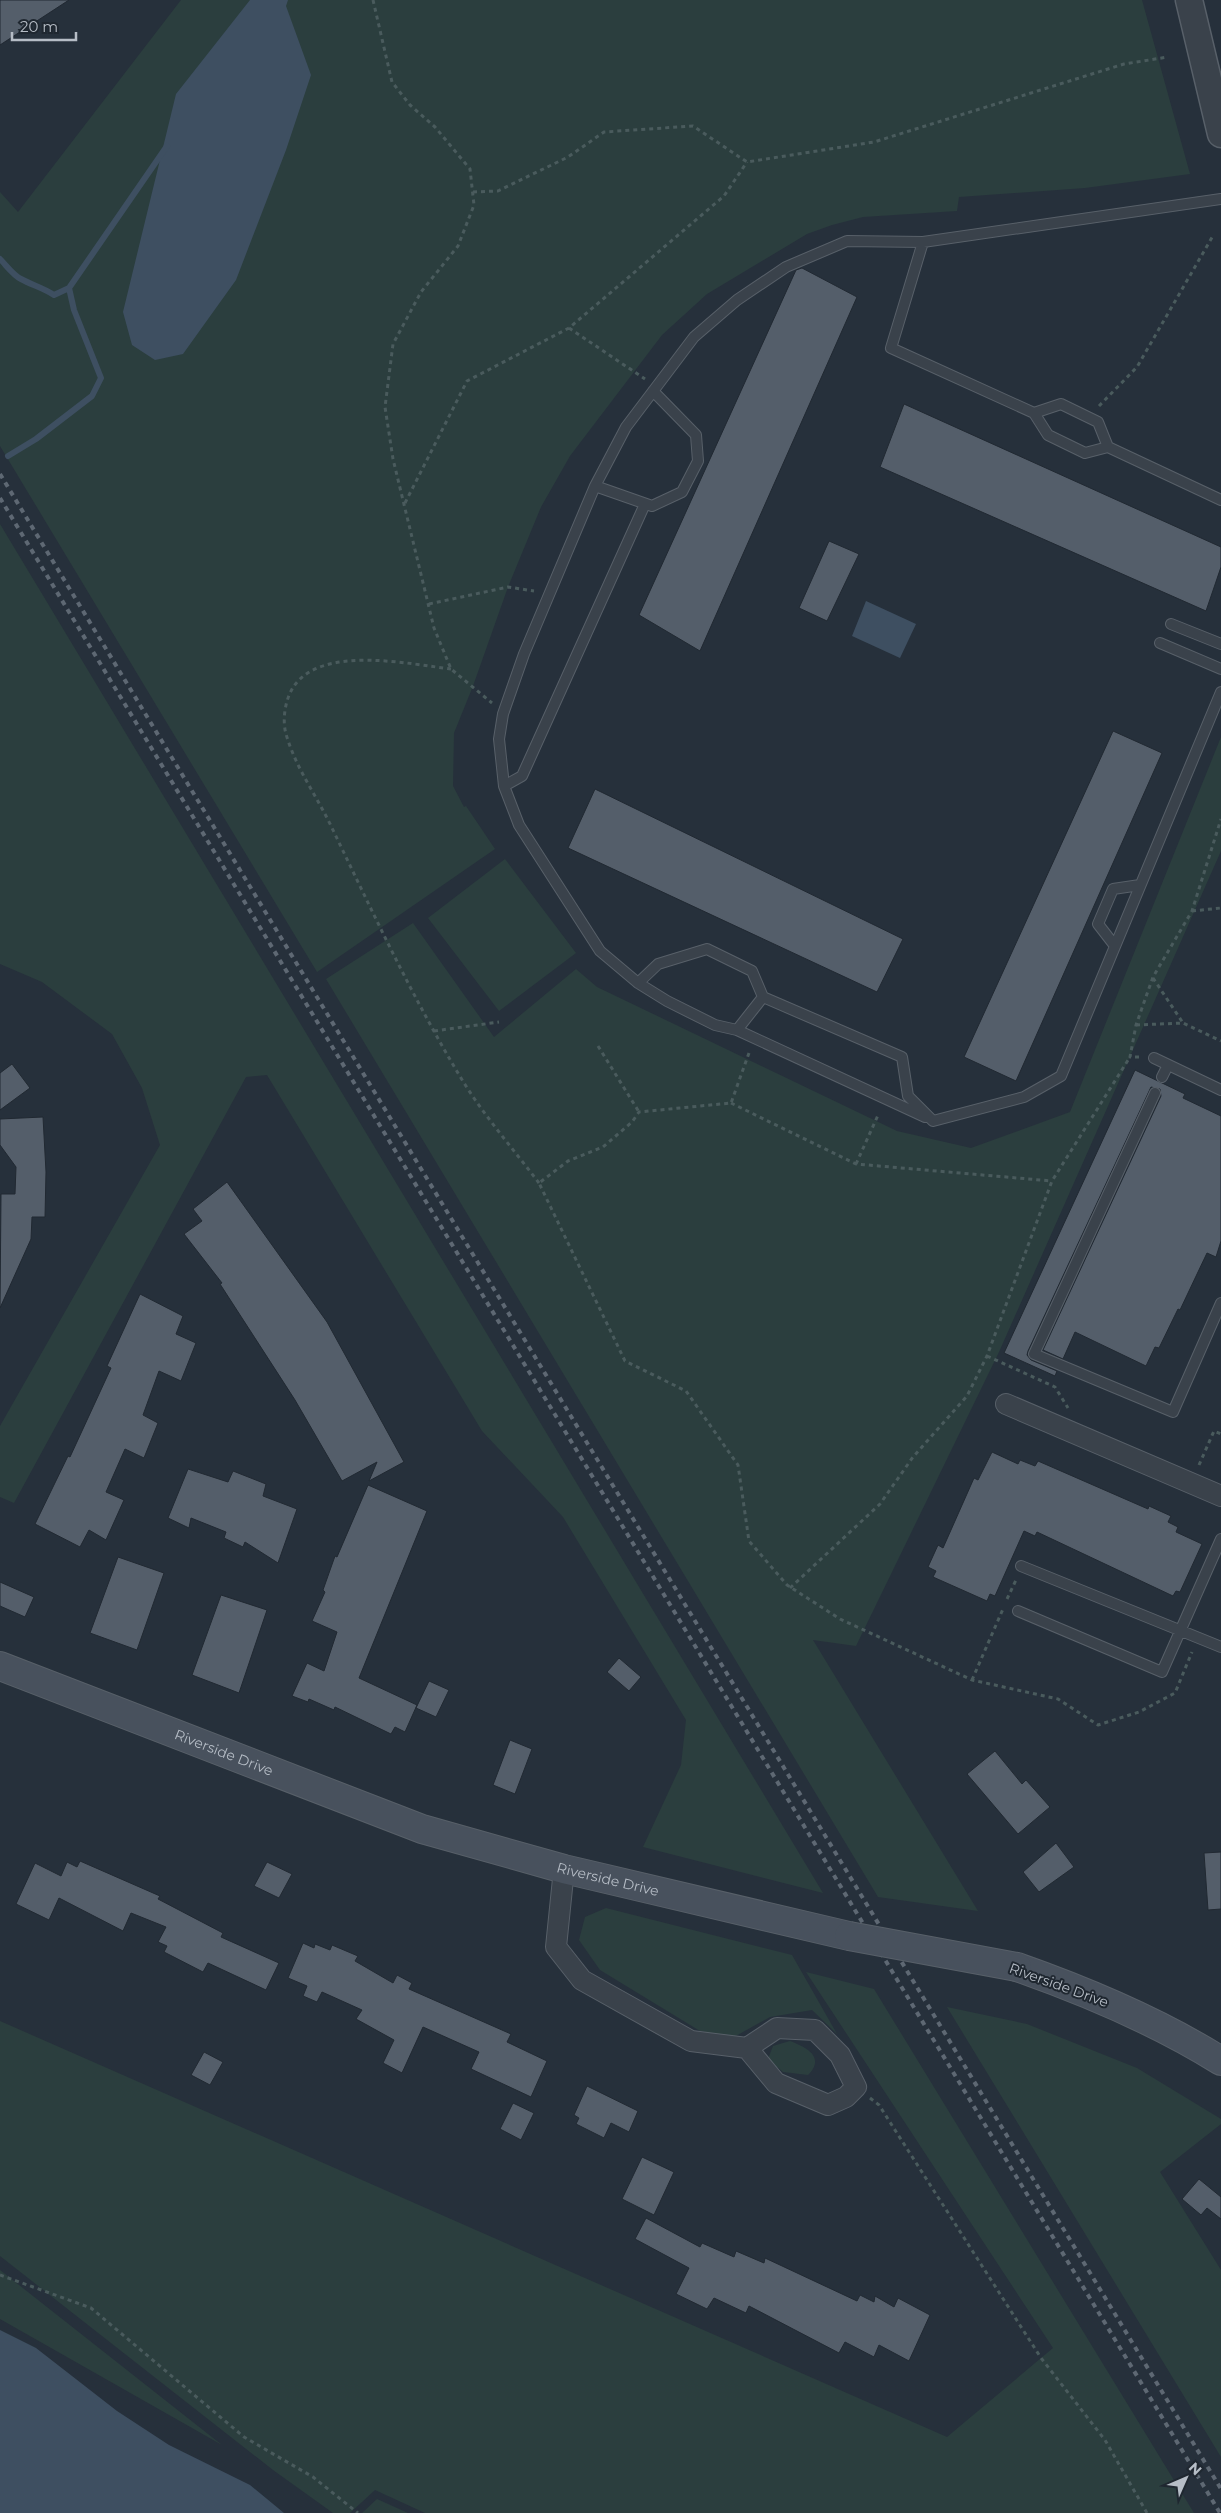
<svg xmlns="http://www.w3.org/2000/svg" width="1221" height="2513" viewBox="0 0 1221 2513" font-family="Montserrat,sans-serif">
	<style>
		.green { fill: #2b3e3e }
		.water { fill: #3e4f61 }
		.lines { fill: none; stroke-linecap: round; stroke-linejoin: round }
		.stream { stroke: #3e4f61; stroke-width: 6 }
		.building { fill: #545e6a; stroke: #212932 }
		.service-casing { stroke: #586069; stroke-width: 12 }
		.minor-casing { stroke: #586069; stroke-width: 22 }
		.tertiary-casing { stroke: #586069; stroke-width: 29 }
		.secondary-casing { stroke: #586069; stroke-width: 30 }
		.path { stroke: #4a5b5d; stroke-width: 3; stroke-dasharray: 4 4; stroke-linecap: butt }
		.service { stroke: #3a424b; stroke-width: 10 }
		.minor { stroke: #3a424b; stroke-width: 20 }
		.tertiary { stroke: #3a424b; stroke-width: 26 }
		.secondary { stroke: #48515d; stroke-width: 28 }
		.rail { stroke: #5e6873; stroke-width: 4; stroke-dasharray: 5 5; stroke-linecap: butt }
		.secondary-bridge-casing { stroke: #586069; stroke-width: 30; stroke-linecap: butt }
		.secondary-bridge { stroke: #48515d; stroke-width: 28 }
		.labels { text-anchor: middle; stroke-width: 4; stroke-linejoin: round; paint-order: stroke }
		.street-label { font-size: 14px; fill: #b6bdc6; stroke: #1f2730 }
	</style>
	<rect width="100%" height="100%" fill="#26303b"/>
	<path class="green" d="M181 0H1142L1190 174 1085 188 959 197 957 211 863 217 832 225 807 234 707 294 662 335 570 456 541 507 508 587 473 686 454 733 453 786 464 807 466 806 495 849 317 972 0 446V192L18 212Z
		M0 524 823 1893 643 1847 681 1765 686 1720 563 1517 482 1431 267 1075 246 1077 14 1503 0 1497V1426L160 1145 142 1088 112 1034 42 982 0 964Z
		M1221 737V851L999 1352 856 1646 813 1640 978 1911 878 1897 326 979 413 923 494 1037 576 969 597 987 897 1131 971 1148 1070 1112Z
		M505 859 576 953 499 1011 428 918Z
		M606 1908 792 1955 837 2034 812 2010 770 2017 734 2037 700 2031 600 1970 579 1940 585 1917Z
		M806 1972 874 1989 1194 2513H425L375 2490 350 2513H333L273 2470 0 2256V2021L947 2437 1053 2348Z
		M947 2007 1027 2024 1137 2068 1221 2119V2124L1160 2172 1221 2270V2457Z
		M790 2041C806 2047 826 2057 808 2075L783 2072 768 2059 773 2046Z
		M0 2270 222 2445 0 2319Z
		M377 2499 408 2513H362Z"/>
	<path class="water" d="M250 0H288L286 6 311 75 286 150 236 280 183 354 155 360 132 345 123 312 176 94Z
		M866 601 916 624 900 658 852 636Z
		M0 2330 36 2348 117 2411 169 2445 250 2485 284 2513H0Z"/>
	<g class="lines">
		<path class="stream" d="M0 259C6 265 13 275 21 279 32 285 44 288 54 295L69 288 167 146
			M8 456 36 439 92 396 101 378 74 310 69 288"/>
	</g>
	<path class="building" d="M0 0H69L0 45Z
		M802 268 857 297 700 651 639 615 796 270Z
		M904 404 1221 547V567L1206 611 880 467Z
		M829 541 859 554 827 621 799 608Z
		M1113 731 1162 753 1016 1081 964 1057Z
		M595 789 903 939 877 992 568 848Z
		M12 1064 30 1088 0 1110V1073Z
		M1135 1070 1185 1094 1183 1098 1221 1116V1241L1216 1257 1207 1253 1180 1310 1178 1309 1159 1348 1155 1347 1146 1366 1075 1332 1063 1359 1043 1350 1161 1096 1160 1089 1151 1087 1028 1351 1027 1355 1031 1360 1057 1371 1055 1376 1004 1353Z
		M43 1117 46 1172 45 1217H32L31 1239 0 1308 1 1194H15L16 1167 0 1145V1119Z
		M227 1182 327 1322 404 1462 369 1481 377 1462 342 1481 295 1400 220 1284 222 1283 184 1234 202 1221 193 1209Z
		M140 1294 183 1316 176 1334 196 1343 181 1381 159 1371 143 1415 158 1423 144 1458 125 1449 106 1492 124 1500 106 1540 89 1530 80 1547 35 1524 68 1456 70 1457 111 1368 107 1366Z
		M992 1452 1018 1464 1020 1460 1035 1466 1038 1461 1148 1509 1149 1506 1171 1516 1168 1522 1178 1527 1176 1532 1202 1544 1180 1592 1176 1591 1173 1596 1037 1532 1035 1536 1024 1531 995 1596 990 1594 987 1601 933 1577 936 1571 928 1567 938 1545 943 1548 974 1478 978 1480Z
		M188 1469 228 1482 233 1471 266 1484 263 1496 297 1509 278 1563 245 1542 243 1547 224 1538 226 1532 191 1518 189 1528 168 1518Z
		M368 1485 427 1511 359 1678 417 1705 405 1732 395 1727 391 1734 335 1707 334 1710 309 1699 308 1702 292 1696 307 1663 324 1671 337 1632 312 1621 325 1592 323 1590 335 1556 337 1557Z
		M118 1557 164 1573 137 1650 90 1633Z
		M0 1582 34 1597 25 1617 0 1606Z
		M221 1595 267 1610 239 1693 192 1675Z
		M619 1658 641 1677 629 1691 607 1672Z
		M429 1681 449 1690 436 1717 416 1708Z
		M510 1740 532 1749 515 1794 493 1785Z
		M995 1751 1022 1784 1026 1780 1050 1807 1018 1834 967 1774Z
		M1056 1843 1074 1867 1039 1892 1023 1872Z
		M1221 1852V1909L1208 1910 1204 1853Z
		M80 1861 160 1896 158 1899 223 1933 221 1937 279 1963 266 1990 208 1963 203 1972 164 1952 167 1946 158 1942 166 1927 131 1913 123 1931 59 1898 49 1920 16 1904 35 1863 61 1876 67 1862 77 1867Z
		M267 1862 292 1874 279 1898 254 1886Z
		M303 1943 314 1948 315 1944 330 1950 332 1945 358 1956 355 1961 393 1983 397 1975 412 1983 409 1989 511 2034 507 2042 547 2061 531 2097 471 2069 479 2052 423 2027 402 2073 383 2063 394 2040 356 2019 362 2010 322 1992 317 2002 303 1996 307 1986 288 1978Z
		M204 2052 223 2062 210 2085 191 2075Z
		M587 2086 638 2111 629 2132 611 2123 604 2138 576 2124 579 2118 574 2115Z
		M513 2103 534 2113 521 2140 500 2129Z
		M642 2157 674 2172 654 2215 622 2199Z
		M1199 2179 1221 2197V2219L1207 2208 1201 2215 1182 2199Z
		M646 2218 700 2247 702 2243 734 2257 736 2251 764 2263 765 2258 857 2301 860 2295 874 2302 875 2296 894 2307 898 2298 930 2315 909 2361 879 2345 874 2357 845 2342 839 2353 749 2306 746 2313 714 2298 707 2309 676 2294 689 2268 635 2239Z"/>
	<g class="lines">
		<defs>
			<path id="service" d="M923 242 891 348 1034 413 1048 435 1085 453 1108 447 1221 500
				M1034 413 1061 404 1098 422 1108 447
				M595 486 652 506 682 492 698 461 696 435 653 391
				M1171 624 1221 644
				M1160 643 1221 669
				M504 786 522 776 645 504
				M1115 946 1098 924 1113 889 1140 885
				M638 983 658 964 707 949 752 971 763 997 737 1030 715 1025 667 1001 638 983 600 951 519 825 504 786 499 739 503 714 524 654 595 486 626 427 694 337 737 300 786 267 847 241 923 242 1221 199
				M763 997 902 1057 908 1096 933 1121 1024 1097 1061 1076 1221 692
				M737 1030 925 1117
				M1154 1058 1221 1090
				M1162 1077 1168 1065
				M1155 1093 1034 1354 1173 1412 1221 1303
				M1021 1566 1221 1647
				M1018 1611 1162 1672 1221 1539"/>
			<path id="minor" d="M1006 1404 1221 1496
				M564 1869 556 1947 582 1980 691 2041 747 2048 776 2083 828 2105 846 2097 856 2087 840 2055 815 2030 777 2028 747 2048"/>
			<path id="tertiary" d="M1189 0 1221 134"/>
			<g id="secondary">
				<path id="s1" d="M0 1666 422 1829 564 1869 849 1936"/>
				<path d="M1017 1967C1088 1992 1157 2021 1221 2061"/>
			</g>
		</defs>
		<use href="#service" class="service-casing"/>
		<use href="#minor" class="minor-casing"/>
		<use href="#tertiary" class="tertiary-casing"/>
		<use href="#secondary" class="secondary-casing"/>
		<path class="path" d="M373 0 392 82 410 105 435 127 470 169 474 205 458 246 421 292 393 344 385 407 393 459 434 628 451 669 492 703
			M473 192 498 191 568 157 604 132 693 126 747 162 874 142 1124 64 1168 57
			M569 328 645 379
			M1099 406 1137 367 1214 234
			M405 503 467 381 569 328 724 196 747 162
			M429 604 508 587 534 591
			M451 669C409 664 323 645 294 686 285 699 282 720 286 734 296 769 317 796 332 828 374 915 414 1001 464 1083 486 1118 514 1150 539 1183
			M1192 911 1221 908
			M1153 978 1183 1023
			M1136 1025 1183 1023 1221 1041
			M434 1031 499 1022
			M598 1046 639 1112
			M749 1053 731 1103 639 1112 632 1122 603 1147 568 1161 539 1183 625 1361 686 1391 738 1465 749 1541 787 1585 840 1619 972 1680 1058 1699 1098 1725 1139 1712 1175 1693 1192 1652
			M1139 1057H1130L1136 1025 1153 977 1192 911 1221 819
			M731 1103 856 1164 1052 1181
			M856 1164 879 1113
			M987 1356 1055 1387 1068 1408
			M1199 1465 1214 1431 1221 1434
			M790 1588 880 1504 913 1457 967 1396 987 1356 1052 1181 1130 1057
			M1007 1599 1016 1580
			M972 1680 1003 1609
			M870 2098 879 2105 1041 2358 1105 2440 1147 2513
			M0 2275 91 2308 244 2437 313 2477 358 2513"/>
		<use href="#service" class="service"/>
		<use href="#minor" class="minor"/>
		<use href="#tertiary" class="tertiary"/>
		<use href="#secondary" class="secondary"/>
		<path class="rail" d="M0 474 1221 2489
			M0 498 1220 2513"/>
		<defs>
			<path id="secondary-bridge" d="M849 1936 1017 1967"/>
		</defs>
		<use href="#secondary-bridge" class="secondary-bridge-casing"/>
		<use href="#secondary-bridge" class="secondary-bridge"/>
	</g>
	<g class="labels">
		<g class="street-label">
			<text dy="5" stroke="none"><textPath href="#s1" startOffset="240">Riverside Drive</textPath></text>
			<text dy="5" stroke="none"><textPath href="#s1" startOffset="645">Riverside Drive</textPath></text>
			<text transform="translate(1059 1985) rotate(20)" y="5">Riverside Drive</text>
		</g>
	</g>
	<g transform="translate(1186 2478) rotate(45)" stroke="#1f2730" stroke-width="4" paint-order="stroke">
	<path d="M0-4L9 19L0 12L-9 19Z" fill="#b6bdc6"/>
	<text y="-8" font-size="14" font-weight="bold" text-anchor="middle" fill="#b6bdc6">N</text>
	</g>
	<path d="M12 32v8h64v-8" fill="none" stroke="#b6bdc6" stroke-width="2.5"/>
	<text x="20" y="32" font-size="15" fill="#b6bdc6" stroke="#1f2730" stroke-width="4" paint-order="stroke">20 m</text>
</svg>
